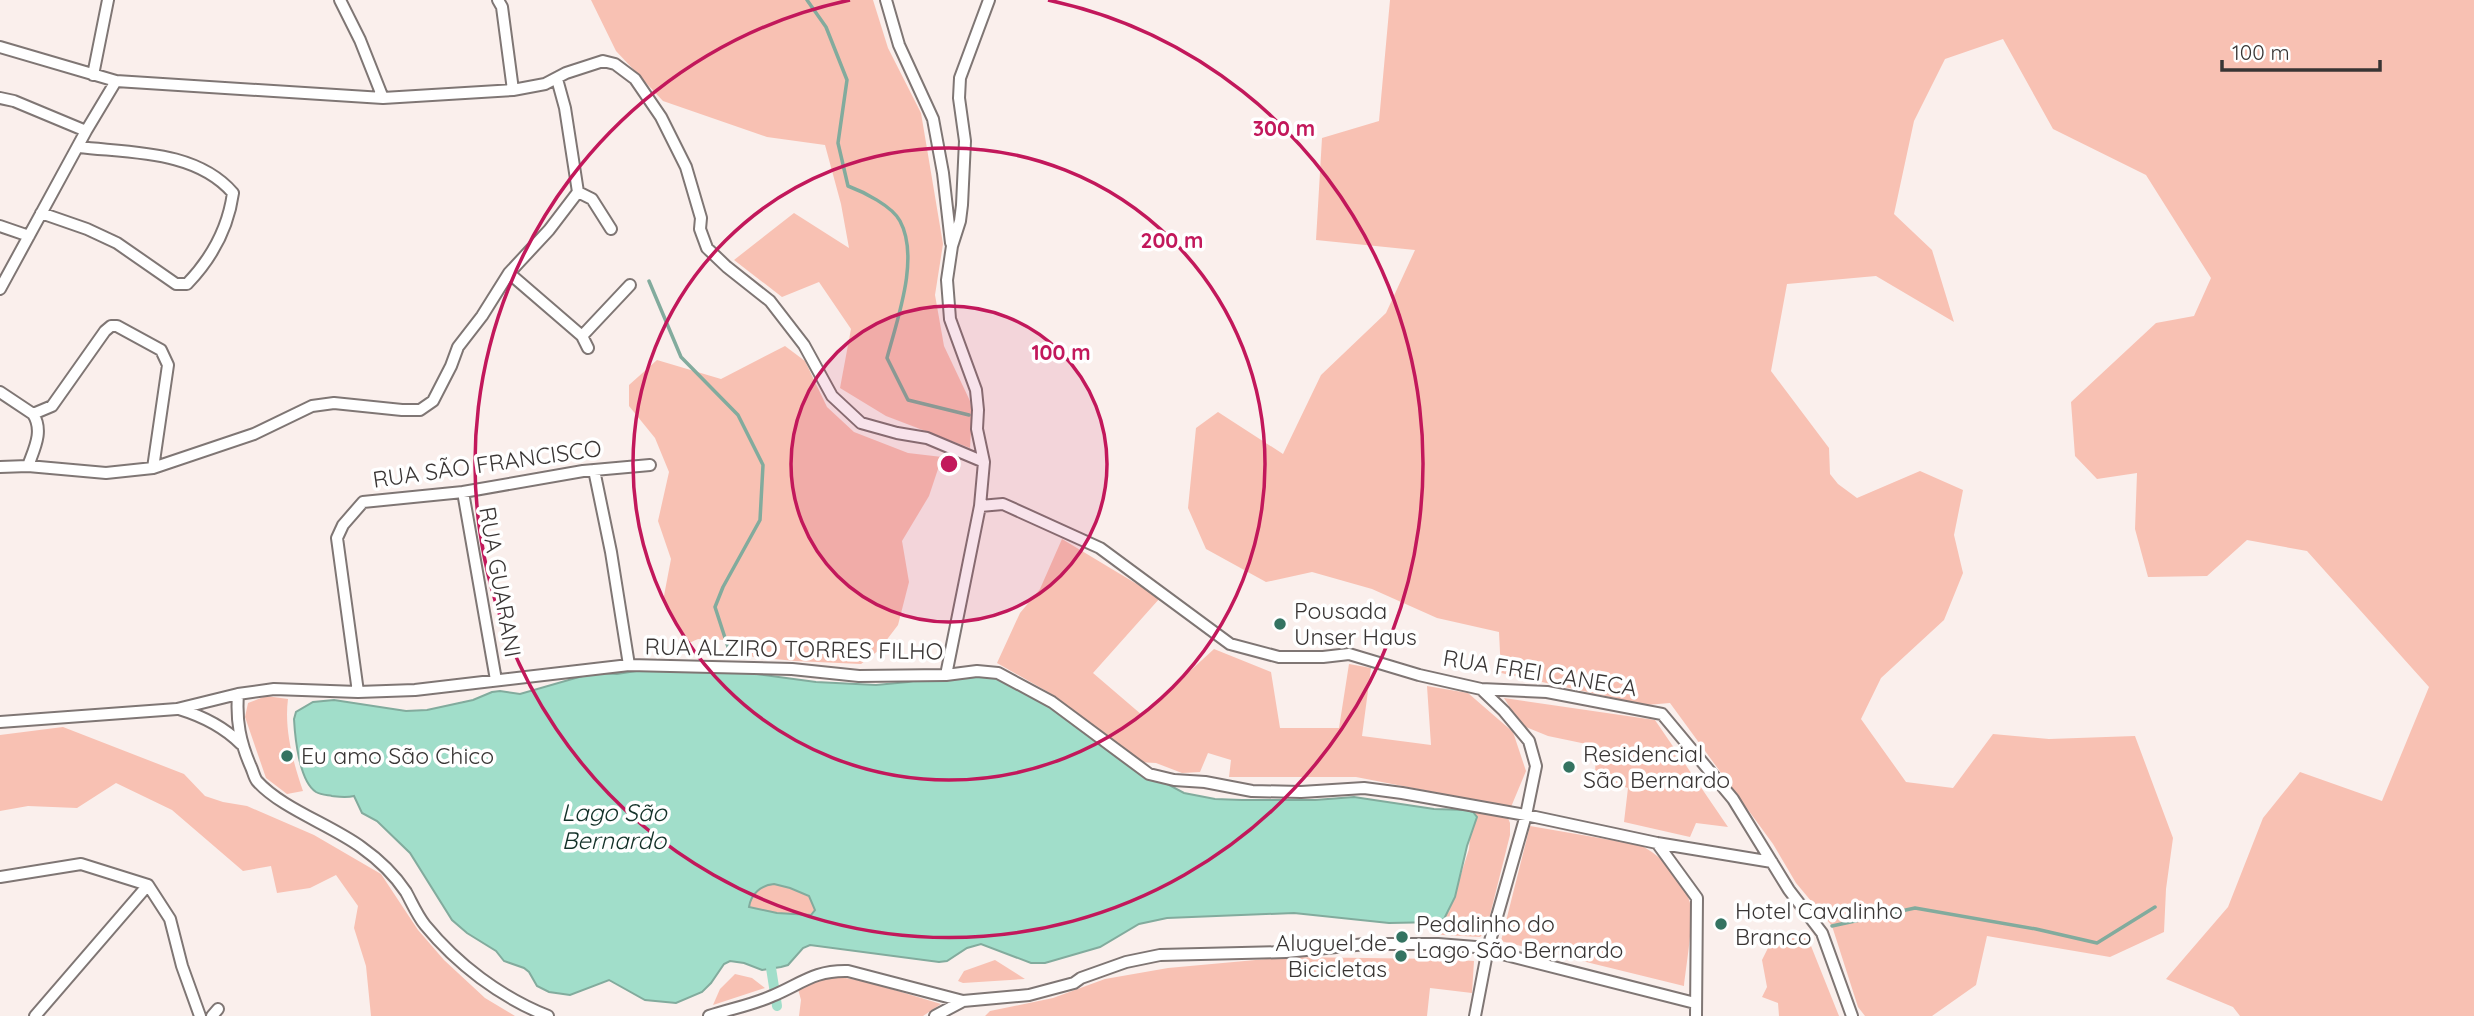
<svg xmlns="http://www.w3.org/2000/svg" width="2474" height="1016" viewBox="0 0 2474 1016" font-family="Quicksand,sans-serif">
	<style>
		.green { fill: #f8c1b3 }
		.water { fill: #a1deca; stroke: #82ab9d; stroke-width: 2; fill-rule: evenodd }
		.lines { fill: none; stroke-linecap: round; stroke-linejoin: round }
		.stream { stroke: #82ab9d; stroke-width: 3.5 }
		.canal { stroke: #a1deca; stroke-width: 10 }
		.minor-casing { stroke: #7f7674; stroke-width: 14 }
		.minor { stroke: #fff; stroke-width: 10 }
		.ring { fill: none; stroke: #c2185b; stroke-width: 3.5 }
		.poi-dot { fill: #347361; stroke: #fff; stroke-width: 2.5 }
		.labels { text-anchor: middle; stroke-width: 7; stroke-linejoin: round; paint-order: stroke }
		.street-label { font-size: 23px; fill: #393534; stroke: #fff }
		.poi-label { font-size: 23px; fill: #393534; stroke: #fff; text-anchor: start }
		.water-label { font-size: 24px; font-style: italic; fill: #133128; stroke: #fff }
		.centre { fill: #c2185b; stroke: #fff; stroke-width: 3.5 }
		.ring-label { font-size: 21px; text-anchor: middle; font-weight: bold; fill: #c2185b; stroke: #fff; stroke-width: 7; stroke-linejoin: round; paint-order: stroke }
	</style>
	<rect width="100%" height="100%" fill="#faefec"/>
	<path class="green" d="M591 0H873L888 48 921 113 943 244 935 295 944 346 970 401 972 414 970 448 886 416 840 388 851 329 819 282 782 297 734 260 794 213 849 248 841 204 825 145 767 137 663 101 616 51Z
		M1390 0H2474V1016H2240L2233 1007 2166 979 2228 907 2263 818 2300 772 2382 801 2429 687 2307 551 2247 540 2207 576 2148 577 2135 529 2137 473 2097 479 2075 456 2071 402 2156 323 2194 316 2211 278 2146 175 2053 129 2003 39 1945 59 1914 121 1894 214 1932 250 1954 322 1876 276 1787 284 1771 371 1829 448 1830 474 1838 484 1857 498 1920 471 1963 490 1954 535 1963 573 1944 620 1881 678 1861 719 1906 782 1953 788 1993 734 2049 739 2135 736 2173 838 2166 889 2164 932 2110 957 1987 936 1976 985 1932 1016H1865L1858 1007 1832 926 1796 883 1773 844 1670 703 1646 705 1501 673 1499 632 1437 618 1372 589 1312 572 1266 582 1206 549 1188 508 1196 428 1218 412 1283 454 1321 375 1386 313 1415 250 1316 240 1322 138 1379 121Z
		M785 346 805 361 827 407 854 432 908 453 942 457 929 496 902 541 909 582 898 625 879 650 861 664 795 661 753 657 727 640 698 639 689 643 663 601 671 559 658 521 669 472 655 438 629 406V385L657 360 721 379Z
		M1062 539 1160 598 1093 673 1142 715 1214 649 1271 672 1280 728H1339L1349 664 1371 668 1362 736 1431 745 1427 686 1468 693 1513 732 1526 771 1511 807 1356 777H1229L1231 760 1208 753 1200 772 1182 773 1156 763 1138 762 1055 696 997 663 1020 613 1040 589Z
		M266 696 288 699C284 729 293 762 303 791L287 794 266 778 245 717 248 703Z
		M1504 698 1655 720 1728 827 1696 823 1690 837 1624 822 1628 788 1595 778 1596 746 1548 736 1521 725Z
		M63 727 184 774 205 796 223 802 247 806 314 835 381 874 418 930 444 960 485 998 515 1016H371L366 966 354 928 358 906 336 875 310 888 277 893 271 866 243 871 172 810 116 783 77 808 28 806 0 811V735Z
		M1475 811 1508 818 1510 823V835L1486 931 1480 937 1443 935 1428 931V919L1449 912 1469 849 1471 825Z
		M1530 826 1640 845C1661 855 1684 879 1690 903 1694 921 1686 966 1684 986L1501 941Z
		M774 884 790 888 809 896 815 910 811 915 777 913 749 907C751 894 761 885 774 884Z
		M1775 934 1807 936 1839 1016H1779L1778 1003 1762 997 1767 987 1762 960Z
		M1288 957 1443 959 1474 961 1472 993 1430 988 1427 1016H985L990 1011 1053 998 1105 979 1168 968Z
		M995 960 1025 979 963 983 958 981 964 971Z
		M735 974 752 978 765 988 713 1005 720 989Z
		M840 977 868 982 941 1004 923 1016H799L801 1000 798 989 811 981Z"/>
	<path class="water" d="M649 669 728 670 816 682 876 685 908 682 967 670 1009 680 1124 755 1153 770 1167 784 1184 793 1215 799 1242 800H1315L1354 797 1434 809 1467 810 1473 812 1477 817 1467 846 1455 897 1444 919 1438 922 1389 923 1294 913 1167 918 1139 924 1100 947 1045 963H1031L981 944 967 948 947 961 939 962 810 945 803 948 788 965 781 967 762 970 744 963 730 961 724 964 711 983 702 992 676 1003 645 1000 609 980 570 995 549 992 537 986 529 972 524 968 504 961 496 951 467 933 452 920 410 853 377 821 362 813 354 796C346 798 340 797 332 796 327 795 321 795 316 792 299 781 295 737 294 719L296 712 313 702 334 700 406 711 427 710 473 700 492 692 500 691 520 694 593 673 617 674ZM774 884 790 888 809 896 815 910 811 915 777 913 749 907C751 894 761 885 774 884Z"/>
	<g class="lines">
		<path class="stream" d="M807 0 826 27 847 80 838 143 848 186C864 192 892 206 900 221 920 258 897 320 887 358L908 400 969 415
			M649 281 681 357 738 415 763 465 760 520 723 587 715 607 728 647
			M1832 926 1915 908 2036 929 2097 943 2155 907"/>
		<path class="canal" d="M771 968 777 1006"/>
		<defs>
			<path id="minor" d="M340 0 360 40 383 98
				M498 0 502 7 513 90
				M886 0 899 45 933 119 943 173 951 243
				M0 47 116 81 383 98 513 90 545 84 566 73 603 61 615 64 635 79 661 117 686 167 701 218 700 229 707 248 727 267 770 301 804 345 832 396 861 423 897 433 927 438 984 462
				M93 75 108 0
				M0 98 14 101 86 131
				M578 192 592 199 611 229
				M41 213 87 229 117 243 176 284H187C212 258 228 229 233 193 196 150 130 153 79 147
				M0 226 29 236
				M509 273 582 336 588 348
				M0 289 86 131 116 81
				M582 336 630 285
				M0 392 33 414C44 431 34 449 28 466
				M33 414 52 406 105 331 111 326H117L161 350 168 365 153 468
				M0 467 28 466 106 473 153 468 254 434 312 406 334 403 402 410H420L433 401 451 366 458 347 482 316 509 273 549 230 578 192 565 108 557 79
				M594 470 611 552 629 665
				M463 492 496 680
				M980 506 1003 504 1100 548 1230 644 1279 657H1323L1349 654 1419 675 1481 689 1547 692 1662 714 1733 799 1789 890 1822 933 1852 1016
				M946 675 980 506 984 462 977 429 978 410 976 390 950 319 947 280 952 246 960 221 962 205 965 141 959 98 960 78 989 0
				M358 692 337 538 343 525 363 502 463 492 583 471 650 465
				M238 694C236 721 240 742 251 767 253 771 254 777 257 781 281 808 331 825 361 847 378 859 394 874 406 892 412 903 417 915 425 925 457 964 500 997 548 1016
				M179 709C202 716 224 727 241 744
				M0 722 177 709 238 694 274 689 358 692 415 690 629 665 792 669 859 676 946 675 977 671 998 673 1052 702 1149 774 1174 780 1205 782 1252 791 1301 792 1364 788 1402 793 1526 815 1657 843 1772 862
				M1657 843 1697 898 1696 1016
				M0 877 81 864 148 885 170 919 182 966 200 1016
				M35 1016 148 885
				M212 1016 218 1009
				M709 1016C730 1009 752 1005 772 996 801 984 814 970 848 971L963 1001 1029 995 1074 983 1081 978 1126 962 1160 955 1286 952 1366 944H1438L1488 948 1506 955 1695 1003
				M935 1016 963 1001
				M1475 1016 1488 948 1526 815 1536 766 1529 741 1504 711 1481 689"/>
		</defs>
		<use href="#minor" class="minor-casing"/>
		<use href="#minor" class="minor"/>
	</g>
	<circle cx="949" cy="464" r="158" fill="#c2185b" fill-opacity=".12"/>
	<g class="ring">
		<circle cx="949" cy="464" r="158"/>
		<circle cx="949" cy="464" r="316"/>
		<path d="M1048 0A474 474 0 1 1 850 0"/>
	</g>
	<g class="poi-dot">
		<circle cx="1280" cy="624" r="7"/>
		<circle cx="287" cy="756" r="7"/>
		<circle cx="1569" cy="767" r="7"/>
		<circle cx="1721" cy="924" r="7"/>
		<circle cx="1402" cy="937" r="7"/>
		<circle cx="1401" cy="956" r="7"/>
	</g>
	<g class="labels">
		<g class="street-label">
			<text transform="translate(487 464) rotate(-8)" y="8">RUA SÃO FRANCISCO</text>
			<text transform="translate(500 582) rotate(80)" y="8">RUA GUARANI</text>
			<text transform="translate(794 649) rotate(1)" y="8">RUA ALZIRO TORRES FILHO</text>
			<text transform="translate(1540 673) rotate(9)" y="8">RUA FREI CANECA</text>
		</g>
		<g class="poi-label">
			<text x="1294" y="619">Pousada<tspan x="1294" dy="26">Unser Haus</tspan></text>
			<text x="1583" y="762">Residencial<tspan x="1583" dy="26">São Bernardo</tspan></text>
			<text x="301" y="764">Eu amo São Chico</text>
			<text x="1735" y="919">Hotel Cavalinho<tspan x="1735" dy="26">Branco</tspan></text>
			<text x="1416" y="932">Pedalinho do<tspan x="1416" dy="26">Lago São Bernardo</tspan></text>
			<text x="1387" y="951" text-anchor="end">Aluguel de<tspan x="1387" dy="26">Bicicletas</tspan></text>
		</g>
		<g class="water-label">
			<text x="614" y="821">Lago São<tspan x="614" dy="28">Bernardo</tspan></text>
		</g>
	</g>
	<circle cx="949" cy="464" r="10" class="centre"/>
	<g class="ring-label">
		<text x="1284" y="136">300 m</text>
		<text x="1172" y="248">200 m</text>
		<text x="1061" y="360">100 m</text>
	</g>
	<path d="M2222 60v10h158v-10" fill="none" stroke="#393534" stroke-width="3.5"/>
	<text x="2232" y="60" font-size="21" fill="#393534" stroke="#ffffff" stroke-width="5" paint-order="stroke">100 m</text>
</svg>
